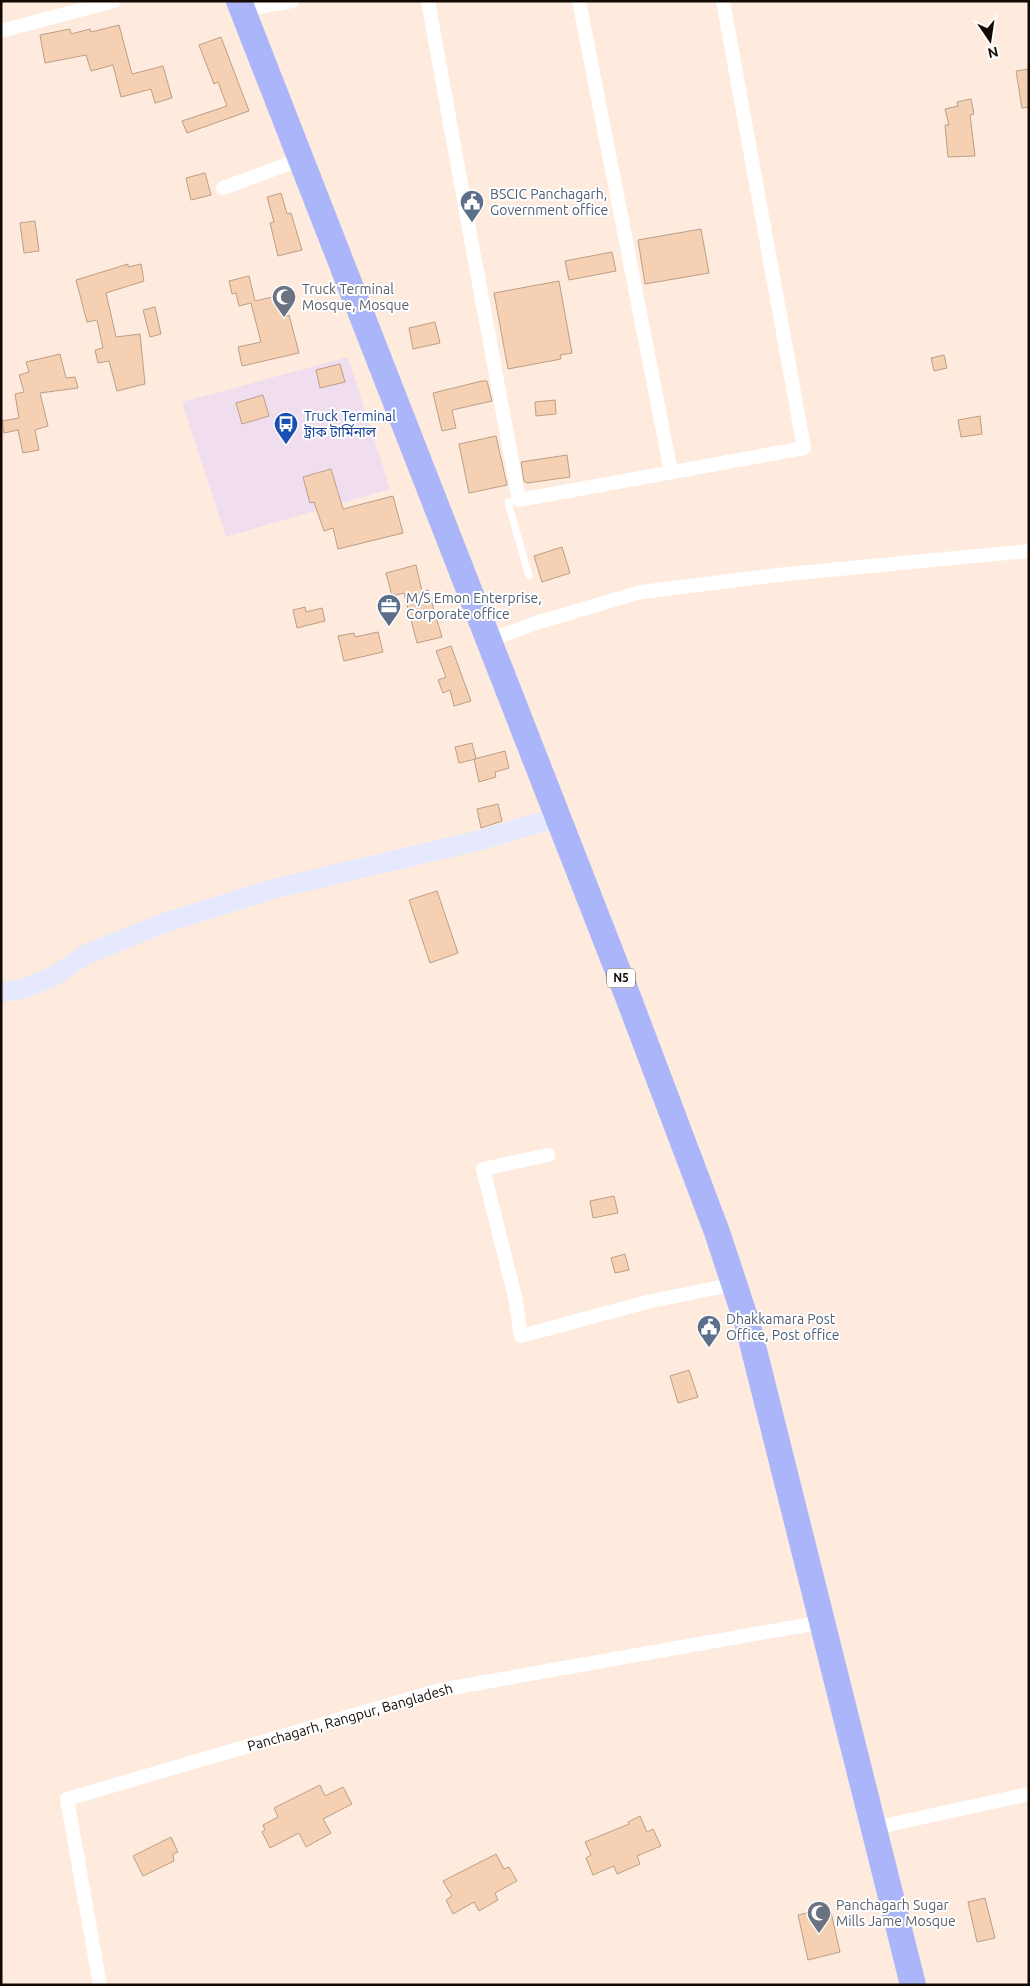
<svg xmlns="http://www.w3.org/2000/svg" width="1030" height="1986" viewBox="0 0 1030 1986" font-family="Ubuntu,'Noto Sans Bengali',sans-serif">
	<style>
		.industrial { fill: #f0deef }
		.building { fill: #f6d0b2; stroke: #bb9f88 }
		.lines { fill: none; stroke-linecap: round; stroke-linejoin: round }
		.lane { stroke: #fff; stroke-width: 7 }
		.street { stroke: #fff; stroke-width: 14 }
		.secondary { stroke: #e6e9fe; stroke-width: 20 }
		.highway { stroke: #abb6fa; stroke-width: 26 }
		.labels { text-anchor: middle; stroke-width: 4; stroke-linejoin: round; paint-order: stroke }
		.shield { fill: #fff; stroke: #5a534f; stroke-width: 1 }
		.shield-label { font-size: 12px; font-weight: bold; fill: #130903 }
		.service-label { font-size: 14px; fill: #4e5e75; stroke: #fff; text-anchor: start }
		.worship-label { font-size: 14px; fill: #5b616d; stroke: #fff; text-anchor: start }
		.transit-label { font-size: 14px; fill: #164399; stroke: #fff; text-anchor: start }
		.street-label { font-size: 14px; fill: #130903; stroke: #fff }
	</style>
	<rect width="100%" height="100%" fill="#feebdd"/>
	<path class="industrial" d="M348 357 390 489 226 537 182 402Z"/>
	<path class="building" d="M119 25 132 74 163 66 172 98 155 103 151 89 121 97 113 65 91 71 86 55 45 63 40 35 70 29 71 34 90 29 91 32Z
		M221 37 249 111 187 133 182 121 227 106 218 82 214 84 199 45Z
		M1029 69V107L1022 108 1016 71Z
		M971 99 974 114 970 115 975 156 948 157 945 125H949L945 109 958 106 957 102Z
		M205 173 211 195 191 200 186 178Z
		M281 193 287 214 291 213 302 250 278 256 270 223 274 222 267 197Z
		M35 221 39 251 24 253 20 223Z
		M701 229 709 273 645 284 638 240Z
		M612 252 616 271 569 280 565 261Z
		M128 264V267L141 264 144 281 106 293 116 337 140 334 145 384 117 391 109 361 98 363 95 350 103 348 97 320 87 322 76 280Z
		M249 276 255 301 281 295 286 316 289 315 299 353 242 366 238 347 261 342 251 303 239 306 236 293 232 294 229 281Z
		M559 281 572 353 560 355 561 359 508 369 494 293Z
		M155 307 161 334 150 337 143 310Z
		M435 322 440 343 413 349 409 328Z
		M60 354 66 378 75 377 78 388 40 393 48 426 35 430 39 450 23 453 18 430 4 433 2 421 19 418 15 394 24 392 19 375 29 372 26 362Z
		M944 355 947 368 934 371 931 358Z
		M340 364 345 382 320 388 316 370Z
		M482 381H487L492 401 452 410 456 428 442 431 433 393Z
		M263 395 269 416 242 424 236 403Z
		M555 400 556 414 536 416 535 402Z
		M980 416 982 434 961 437 958 420Z
		M496 436 507 485 469 493 459 444Z
		M567 455 570 477 527 483 524 481 521 462Z
		M331 469 343 509 393 496 403 533 338 549 333 528 324 531 314 502 310 503 303 477Z
		M562 547 570 573 542 582 534 556Z
		M416 565 422 591 428 590 442 637 417 643 404 593 392 596 386 573Z
		M305 607 306 612 322 608 325 621 297 628 293 610Z
		M378 632 383 652 344 661 338 636 354 633 355 637Z
		M451 646 471 701 454 706 450 690 443 693 438 680 446 677 436 651Z
		M472 743 476 759 459 763 455 747Z
		M505 751 509 768 495 772 496 777 479 782 474 759Z
		M498 804 502 821 481 828 477 809Z
		M437 891 458 953 430 963 409 900Z
		M614 1196 618 1213 593 1218 590 1201Z
		M625 1254 629 1270 615 1273 611 1258Z
		M689 1370 698 1397 678 1403 670 1376Z
		M320 1785 325 1796 343 1787 352 1804 323 1819 331 1833 306 1847 299 1833 270 1848 262 1832 265 1830 263 1825 278 1817 274 1808Z
		M640 1816 647 1832 653 1829 661 1846 637 1856 640 1864 617 1874 614 1866 593 1875 586 1858 591 1855 585 1842 629 1824 628 1822Z
		M171 1837 178 1852 173 1854 174 1861 143 1876 133 1856Z
		M496 1854 504 1869 509 1867 517 1881 495 1893 498 1900 479 1911 474 1902 453 1914 446 1900 452 1896 443 1881Z
		M985 1898 995 1938 977 1942 968 1902Z
		M830 1908 840 1952 808 1960 798 1915Z"/>
	<g class="lines">
		<path class="lane" d="M519 500 508 502 529 576"/>
		<path class="street" d="M428 1 476 267
			M579 1 671 472
			M242 10 292 1
			M1 31 114 1
			M223 188 302 159
			M475 261 519 500 804 448 723 1
			M489 640 539 622 641 592 777 575 1029 551
			M548 1155 483 1169 515 1297 521 1336 647 1302 735 1284
			M874 1828 1029 1794
			M100 1985 67 1799 440 1690 823 1622"/>
		<path class="secondary" d="M1 992 23 989 54 976 87 954 164 923 273 889 481 840 559 817"/>
		<path class="highway" d="M239 1 625 989 717 1232 748 1326 913 1985"/>
	</g>
	<defs>
		<symbol id="civic-pin" viewBox="-11 -11 22 30"><path d="M0 17L-7.5 6A9.5 9.5 0 1 1 7.5 6Z" fill="#5c6f8a" stroke="#fff"/><path d="M-.6-6.5H3V-4.5H.6V-3L4-1V1h2V6H-6V1h2V-1L-.6-3ZM-1.2 2.5V6h2.4V2.5Z" fill="#fff"/></symbol>
		<symbol id="mosque-pin" viewBox="-11 -11 22 30"><path d="M0 17L-7.5 6A9.5 9.5 0 1 1 7.5 6Z" fill="#6b7280" stroke="#fff"/><path d="M3.5-4.9A6 6 0 1 0 3.5 4.9A5 5 0 1 1 3.5-4.9Z" fill="#fff"/></symbol>
		<symbol id="bus-pin" viewBox="-11 -11 22 30"><path d="M0 17L-7.5 6A9.5 9.5 0 1 1 7.5 6Z" fill="#1a4fb4" stroke="#fff"/><path d="M-5-6H5V4H4V6H2V4H-2V6H-4V4H-5ZM-3.5-4V0h7V-4ZM-3.5 1.2v1.5H-2V1.2ZM2 1.2v1.5H3.5V1.2Z" fill="#fff"/></symbol>
		<symbol id="office-pin" viewBox="-11 -11 22 30"><path d="M0 17L-7.5 6A9.5 9.5 0 1 1 7.5 6Z" fill="#5c6f8a" stroke="#fff"/><path d="M-6-3h4V-5.5h4V-3h4V5H-6ZM-1-4.5V-3h2v-1.5ZM-6 0V1H6V0Z" fill="#fff"/></symbol>
	</defs>
	<g fill-rule="evenodd">
		<use href="#civic-pin" x="458" y="188" width="28" height="38"/>
		<use href="#mosque-pin" x="270" y="283" width="28" height="38"/>
		<use href="#bus-pin" x="272" y="410" width="28" height="38"/>
		<use href="#office-pin" x="375" y="592" width="28" height="38"/>
		<use href="#civic-pin" x="695" y="1313" width="28" height="38"/>
		<use href="#mosque-pin" x="805" y="1899" width="28" height="38"/>
	</g>
	<g class="labels">
		<rect class="shield" x="607" y="968.5" width="28" height="19" rx="4"/>
		<g class="shield-label">
			<text x="621" y="982">N5</text>
		</g>
		<g class="service-label">
			<text x="490" y="199">BSCIC Panchagarh,<tspan x="490" dy="16">Government office</tspan></text>
			<text x="406" y="603">M/S Emon Enterprise,<tspan x="406" dy="16">Corporate office</tspan></text>
			<text x="726" y="1324">Dhakkamara Post<tspan x="726" dy="16">Office, Post office</tspan></text>
		</g>
		<g class="worship-label">
			<text x="302" y="294">Truck Terminal<tspan x="302" dy="16">Mosque, Mosque</tspan></text>
			<text x="836" y="1910">Panchagarh Sugar<tspan x="836" dy="16">Mills Jame Mosque</tspan></text>
		</g>
		<g class="transit-label">
			<text x="304" y="421">Truck Terminal<tspan x="304" dy="16">ট্রাক টার্মিনাল</tspan></text>
		</g>
		<g class="street-label">
			<text transform="translate(350 1717) rotate(-16)" y="5">Panchagarh, Rangpur, Bangladesh</text>
		</g>
	</g>
	<rect width="1030" height="1986" fill="none" stroke="#130903" stroke-width="5"/>
	<g transform="translate(990 40) rotate(167)" stroke="#ffffff" stroke-width="4" paint-order="stroke">
	<path d="M0-4L9 19L0 12L-9 19Z" fill="#130903"/>
	<text y="-8" font-size="14" font-weight="bold" text-anchor="middle" fill="#130903">N</text>
	</g>
</svg>
